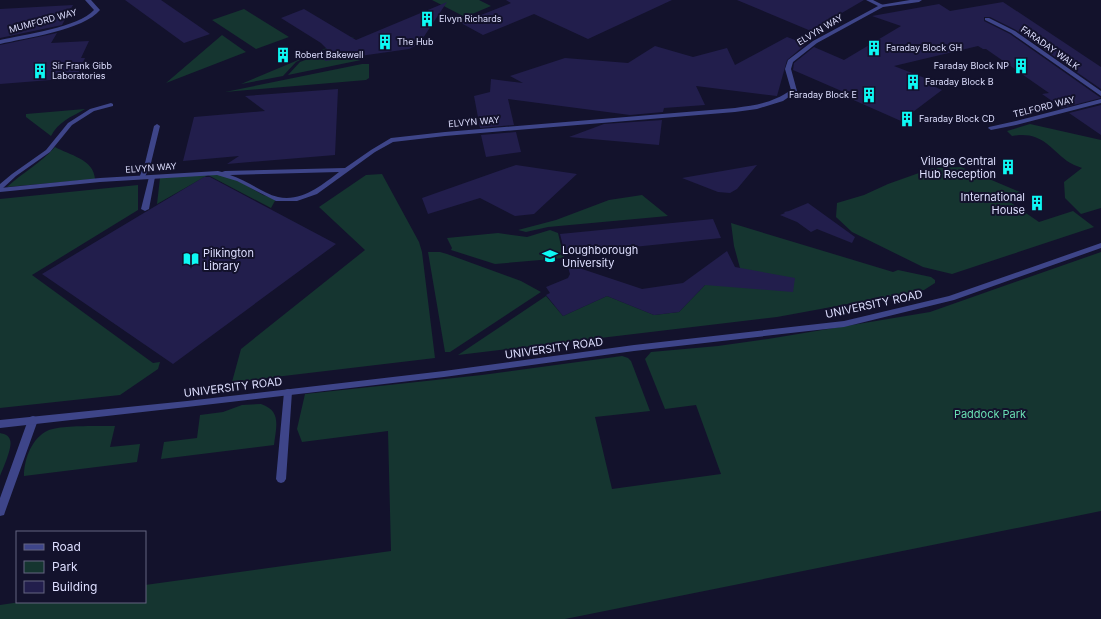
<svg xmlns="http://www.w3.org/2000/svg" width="1101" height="619" viewBox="0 0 1101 619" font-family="Inter,sans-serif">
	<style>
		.green { fill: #153530 }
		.building { fill: #221e4c }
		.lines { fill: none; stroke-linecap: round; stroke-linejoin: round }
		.lane { fill: #3e4589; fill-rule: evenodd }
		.street { fill: #3e4589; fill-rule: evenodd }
		.labels { text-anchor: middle; stroke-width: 4; stroke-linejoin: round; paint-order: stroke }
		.far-poi-label { font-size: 9px; fill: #dddefe; stroke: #13122c; text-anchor: start }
		.far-street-label { font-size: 9px; fill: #dddefe; stroke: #13122c }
		.poi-label { font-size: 11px; fill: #dddefe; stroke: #13122c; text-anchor: end }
		.street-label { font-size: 11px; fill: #dddefe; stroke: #13122c }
		.park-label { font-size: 11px; fill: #69dfb3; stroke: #13122c }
	</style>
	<rect width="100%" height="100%" fill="#13122c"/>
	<path class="green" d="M432 0H479L491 6 465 17Z
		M244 9 289 37 256 49 212 20Z
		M222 35 246 52 166 83Z
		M353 37H354L302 59 296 62 283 76 241 84Z
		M321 54C336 62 344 60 360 57L361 60 288 75 300 62Z
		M362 64H369V78L366 80 225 92Z
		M85 109C71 117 58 122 51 136L26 117V114Z
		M1030 124 1101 140V208L1081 214 1065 198 1064 182 1082 168C1077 166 1071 164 1067 161 1048 146 1040 131 1012 136L1007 131Z
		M55 147C69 155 94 159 95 179L7 187C22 173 41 163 55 147Z
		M961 167 1020 192 1007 200 1039 222 1073 211 1094 227 952 274 923 267 852 232 836 217 837 203 864 195 888 184 933 168Z
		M217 174 237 180 263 195 276 199 271 208 208 175 157 204 160 178Z
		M382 174 419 242 422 252 435 358 232 382 241 349 365 250 319 207 366 175Z
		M138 185V210L32 275 153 363 160 362 158 369 120 395 0 408V199Z
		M642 195 668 216 548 227 526 232 518 230 556 220 609 200Z
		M731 223 893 272 898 270 931 277 935 280V283L924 290 777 317 458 355 546 296 563 316 607 296 654 315 679 312 705 285 740 268 734 246Z
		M550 230 558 233 564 258 495 264 451 250 452 248 447 238 498 233 527 237Z
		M428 252H440L447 254 521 281 541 292 450 352H445Z
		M1101 252V511L565 619H0V605L20 602H145V585L391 551 388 431 302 442 297 429 305 394 482 375 622 356 628 358 631 361 650 411 595 417 612 489 721 474 696 405 665 409 645 359 651 352 718 346 768 339 930 312Z
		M261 404C282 411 276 427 274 445L161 459 164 442 197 438 200 415 223 412 242 405Z
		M115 426 110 447 140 444 137 462 24 476C24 459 32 437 49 430 61 425 100 426 115 426Z
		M0 433C4 434 9 435 10 440 13 446 3 469 0 476Z"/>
	<path class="building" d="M125 0H161L210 34 184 43Z
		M506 0H672L588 39 534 14 483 35 461 23 511 3Z
		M737 0H864L811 31Z
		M447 2 419 44 409 49 325 61 323 54 329 51 321 43 281 18 304 9 356 40Z
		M1003 2 1101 67V89L1016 30 990 17H984V21L1010 34 1101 98 1062 108 1042 94 1049 93 986 49H983L978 46 894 66 930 80 926 83 942 90 901 121 849 98 853 96 793 70 794 63 814 47 844 60 901 26 872 16 939 4 950 11Z
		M73 5 62 25 0 38V9Z
		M57 33 51 43 89 41 81 58H85L76 78 0 84V45Z
		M787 37 806 44 787 60 777 96 696 86 705 105 664 108 663 112 630 115 508 99 514 125 480 128 474 96 490 92 491 79 523 83 510 76 565 58 628 63 655 46 693 57 727 48 735 65Z
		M338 89 335 155 227 164 239 156 183 161 194 117 265 111 245 96Z
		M1101 105V135L1069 113Z
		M662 120 659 145 569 137 604 124Z
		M516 132 521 152 486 157 481 135Z
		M516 165 577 174 534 214 515 216 480 198 428 214 422 198Z
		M757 165 737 189 730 193 718 192 682 178Z
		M204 177H210L336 244 173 364 42 274Z
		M808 203 855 237 852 243 817 229 811 232 797 222 780 215 785 213 784 212 789 211Z
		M713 219 721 238 565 254 560 234Z
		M727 251 735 267 795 278 793 292 705 285 679 312 654 315 607 296 563 316 546 295 550 293 546 287 568 278 570 274 567 264 642 289 683 283Z"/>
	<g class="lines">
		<path class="lane" d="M866 0H873L885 6 880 7Z
			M1101 99V103L1016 125 991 130 988 128 989 127 1016 121Z
			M111 103 113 104V106L94 111 72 125 50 152 16 176 2 189 0 190V184L12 174 46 150 68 123 90 109Z
			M157 124 160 126 151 163 144 179H140L139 178 145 163 154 126Z
			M152 175 155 177 149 209 145 211 141 209 149 177Z
			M288 389 291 390 292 392 286 479 284 482 281 483 278 482 276 479 284 392 285 390Z
			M33 416 36 417 38 420 5 512 4 515 0 516V498L28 420 30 417Z"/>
		<path class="street" d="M85 0H91L100 10C84 30 25 38 0 44V40C23 35 79 27 94 10Z
			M910 0H922L919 2 883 7 817 43 793 62 791 69 797 91 796 92 783 101 757 109 735 112 445 136 393 142 375 152 317 194 297 201H276L237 181 217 175 100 182 0 192V188L100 178 218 171 222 172 225 171 345 168 371 150 391 138 445 132 735 108C757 105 772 103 791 90L785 69 788 60 813 41 880 5ZM339 172C322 185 302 202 278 197 262 193 247 180 230 175Z
			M985 18H989L1015 31 1101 91V96L1011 33 985 20Z
			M1101 243V248L954 300 844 327 634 351 444 377 187 407 0 428V420L187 401 444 371 634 345 844 321 949 296Z"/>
	</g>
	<defs>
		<symbol id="building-bare" viewBox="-9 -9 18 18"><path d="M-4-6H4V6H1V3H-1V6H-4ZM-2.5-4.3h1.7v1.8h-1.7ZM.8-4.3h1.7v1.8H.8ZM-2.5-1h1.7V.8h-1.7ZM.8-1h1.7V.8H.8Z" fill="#0ef9f4" stroke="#13122c" stroke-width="2.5" paint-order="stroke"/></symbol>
		<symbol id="university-bare" viewBox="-9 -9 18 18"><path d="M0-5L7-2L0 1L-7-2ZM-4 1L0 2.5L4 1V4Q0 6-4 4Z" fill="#0ef9f4" stroke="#13122c" stroke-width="2.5" paint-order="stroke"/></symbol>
		<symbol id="library-bare" viewBox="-9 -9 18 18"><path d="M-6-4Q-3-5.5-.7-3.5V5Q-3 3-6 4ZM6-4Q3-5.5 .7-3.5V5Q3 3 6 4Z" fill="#0ef9f4" stroke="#13122c" stroke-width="2.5" paint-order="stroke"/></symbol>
	</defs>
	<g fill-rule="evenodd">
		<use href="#building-bare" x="416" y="8" width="22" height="22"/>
		<use href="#building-bare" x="374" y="31" width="22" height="22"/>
		<use href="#building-bare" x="863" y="37" width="22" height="22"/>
		<use href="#building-bare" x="272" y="44" width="22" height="22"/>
		<use href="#building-bare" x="1010" y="55" width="22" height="22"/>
		<use href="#building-bare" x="29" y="60" width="22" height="22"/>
		<use href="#building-bare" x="902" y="71" width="22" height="22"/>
		<use href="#building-bare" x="858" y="84" width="22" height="22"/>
		<use href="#building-bare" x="896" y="108" width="22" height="22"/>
		<use href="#building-bare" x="997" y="156" width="22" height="22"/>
		<use href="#building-bare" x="1026" y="192" width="22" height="22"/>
		<use href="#university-bare" x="539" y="245" width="22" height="22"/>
		<use href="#library-bare" x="180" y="248" width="22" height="22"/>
	</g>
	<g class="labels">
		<g class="far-poi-label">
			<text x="439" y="22">Elvyn Richards</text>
			<text x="397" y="45">The Hub</text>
			<text x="886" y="51">Faraday Block GH</text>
			<text x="295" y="58">Robert Bakewell</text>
			<text x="52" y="69">Sir Frank Gibb<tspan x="52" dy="10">Laboratories</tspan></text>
			<text x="1009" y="69" text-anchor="end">Faraday Block NP</text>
			<text x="925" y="85">Faraday Block B</text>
			<text x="857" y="98" text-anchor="end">Faraday Block E</text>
			<text x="919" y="122">Faraday Block CD</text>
		</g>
		<g class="far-street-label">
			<text transform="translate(43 21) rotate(-15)" y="3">MUMFORD WAY</text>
			<text transform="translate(820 30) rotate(-31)" y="3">ELVYN WAY</text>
			<text transform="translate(1050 48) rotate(35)" y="3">FARADAY WALK</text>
			<text transform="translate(1044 107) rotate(-14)" y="3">TELFORD WAY</text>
			<text transform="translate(474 122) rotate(-5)" y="3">ELVYN WAY</text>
			<text transform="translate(151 168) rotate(-4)" y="3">ELVYN WAY</text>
		</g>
		<g class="poi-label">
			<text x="996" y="165">Village Central<tspan x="996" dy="13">Hub Reception</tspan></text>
			<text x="1025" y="201">International<tspan x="1025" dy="13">House</tspan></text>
			<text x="562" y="254" text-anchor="start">Loughborough<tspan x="562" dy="13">University</tspan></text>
			<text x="203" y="257" text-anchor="start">Pilkington<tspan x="203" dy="13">Library</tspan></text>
		</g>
		<g class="street-label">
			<text transform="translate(874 304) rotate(-12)" y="4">UNIVERSITY ROAD</text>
			<text transform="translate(554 348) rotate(-8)" y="4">UNIVERSITY ROAD</text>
			<text transform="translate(233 387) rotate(-7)" y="4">UNIVERSITY ROAD</text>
		</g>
		<g class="park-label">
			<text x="990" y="418">Paddock Park</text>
		</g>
	</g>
	<rect x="16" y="531" width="130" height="72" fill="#13122c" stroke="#646480"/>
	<rect x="24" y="544" width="20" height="6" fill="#3e4589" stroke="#646480"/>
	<text x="52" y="551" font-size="12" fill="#dddefe">Road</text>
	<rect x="24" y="561" width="20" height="12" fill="#153530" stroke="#646480"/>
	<text x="52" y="571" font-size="12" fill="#dddefe">Park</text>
	<rect x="24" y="581" width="20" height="12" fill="#221e4c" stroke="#646480"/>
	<text x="52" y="591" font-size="12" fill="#dddefe">Building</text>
</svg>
